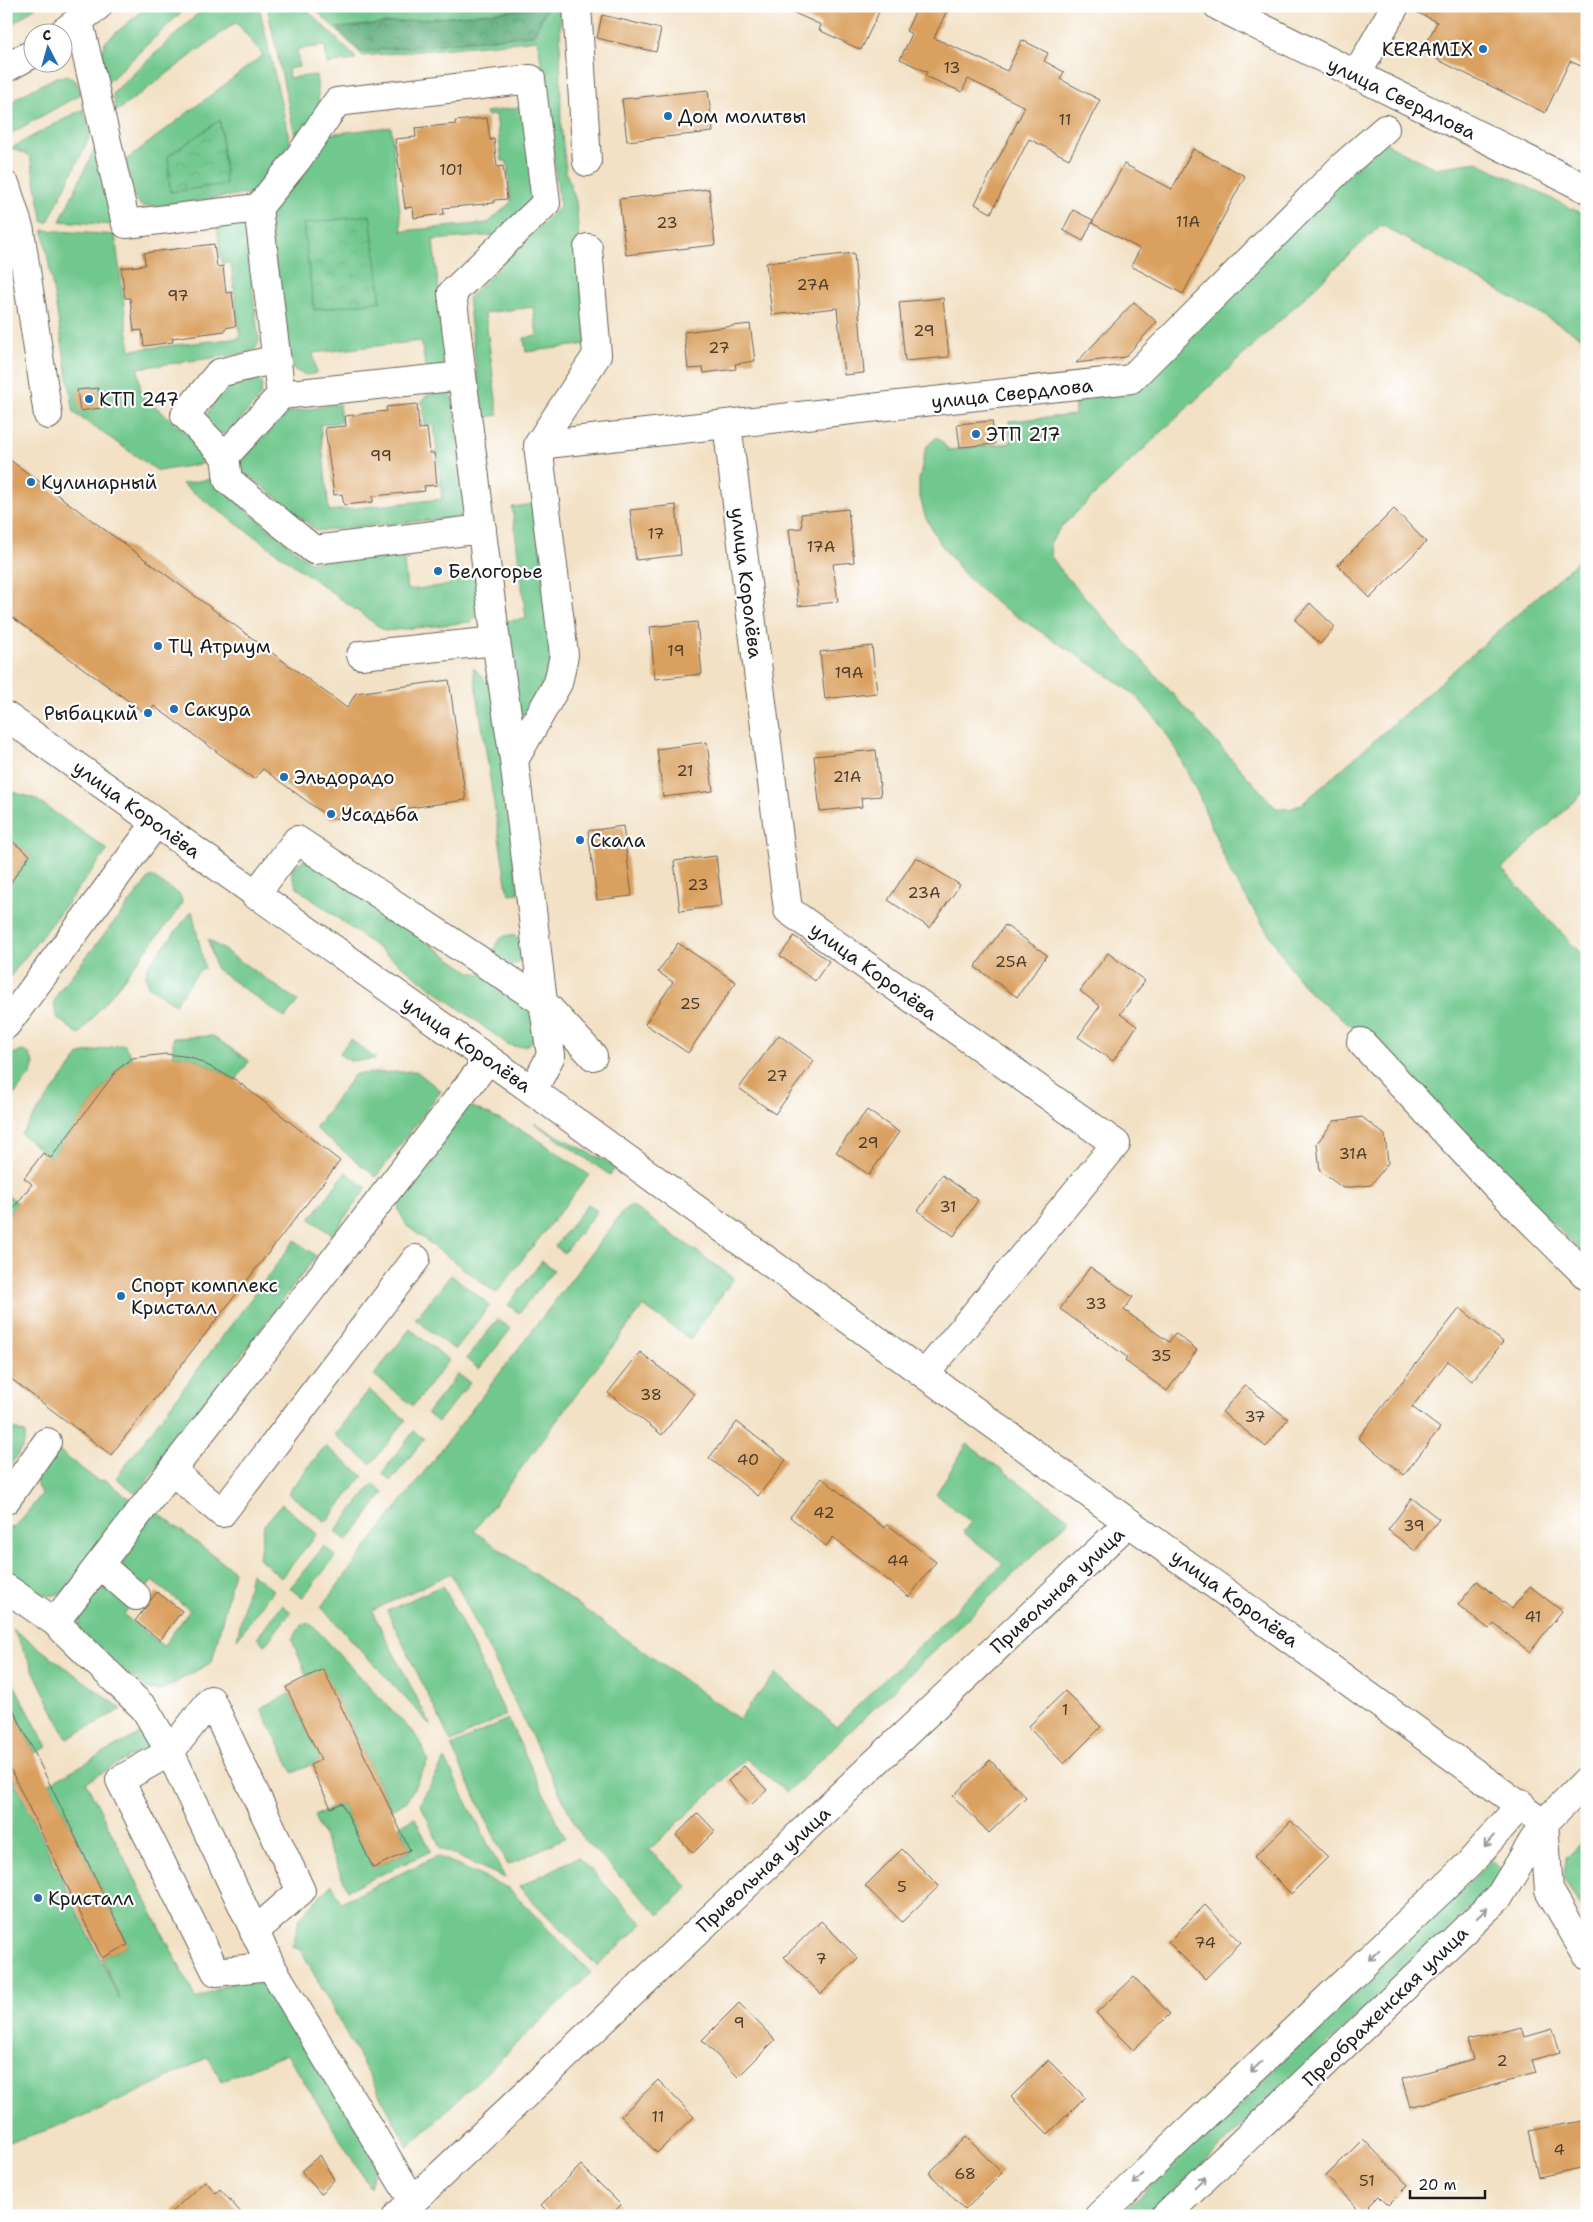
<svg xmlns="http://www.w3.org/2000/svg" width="1593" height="2222" viewBox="0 0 1593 2222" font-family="'Shantell Sans',sans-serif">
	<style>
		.grass { fill: #71c88e; stroke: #467255 }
		.forest { fill: url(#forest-crowns); stroke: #3c644a }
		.park { fill: url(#park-crowns); stroke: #467255 }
		.building { fill: #daa05e }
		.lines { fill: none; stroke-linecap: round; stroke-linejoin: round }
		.minor-casing { stroke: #676157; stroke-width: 30 }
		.major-casing { stroke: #676157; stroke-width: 30 }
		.minor { stroke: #fff; stroke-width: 28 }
		.major { stroke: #fff; stroke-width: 28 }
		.oneway { stroke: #999 }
		.poi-dot { fill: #1f6fb2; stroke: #fff; stroke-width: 2 }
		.labels { text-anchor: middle; stroke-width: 4.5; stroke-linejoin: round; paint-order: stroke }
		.number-label { font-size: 16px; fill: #4c3d2c }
		.poi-label { font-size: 19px; fill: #1c1c1c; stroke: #fff; text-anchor: start }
		.street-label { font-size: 19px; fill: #1c1c1c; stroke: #fff }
	</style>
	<defs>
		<pattern id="forest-crowns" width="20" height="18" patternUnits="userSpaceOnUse" patternTransform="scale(1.25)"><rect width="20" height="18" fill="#5cac79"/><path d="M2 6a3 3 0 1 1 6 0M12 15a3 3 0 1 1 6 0" fill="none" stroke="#4b8b62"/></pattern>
		<pattern id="park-crowns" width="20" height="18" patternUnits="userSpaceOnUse" patternTransform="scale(1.25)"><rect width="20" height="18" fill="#71c88e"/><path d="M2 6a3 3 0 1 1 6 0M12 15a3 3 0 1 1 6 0" fill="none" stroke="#61ab7a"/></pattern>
	</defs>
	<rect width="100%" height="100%" fill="#fff"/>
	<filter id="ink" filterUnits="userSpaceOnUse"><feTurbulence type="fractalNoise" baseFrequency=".02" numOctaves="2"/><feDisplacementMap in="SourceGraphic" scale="10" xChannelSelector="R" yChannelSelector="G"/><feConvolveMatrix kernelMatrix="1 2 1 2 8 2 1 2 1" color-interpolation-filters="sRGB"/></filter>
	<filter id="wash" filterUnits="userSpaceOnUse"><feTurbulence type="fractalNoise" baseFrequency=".0096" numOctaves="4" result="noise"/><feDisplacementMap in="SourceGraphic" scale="20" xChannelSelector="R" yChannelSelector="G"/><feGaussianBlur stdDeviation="1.12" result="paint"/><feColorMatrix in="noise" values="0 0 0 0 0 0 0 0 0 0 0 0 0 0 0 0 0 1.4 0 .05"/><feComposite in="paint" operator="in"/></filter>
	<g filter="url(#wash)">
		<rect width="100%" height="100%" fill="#f2e1c5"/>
		<path class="grass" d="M6 6H37L6 29Z
			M148 6H188L107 83 102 53 105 42Z
			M206 6H259L292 151 258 192 153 207 141 206 133 195 126 160 263 55 236 22 116 112 113 93Z
			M267 6H303L355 57V60L327 64 325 46 297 49 299 67 288 69 289 78 316 75 320 111 297 145Z
			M312 6H369L381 13 385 6H560L561 125 566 172 576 201 587 344 526 352 524 338 537 336 533 307 485 313 498 415 482 418 468 298 560 206 538 40 363 56Z
			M69 76 76 81 81 94 12 133 7 115 16 98 56 77Z
			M523 107 536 195 497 235 433 240 447 367 431 369 425 365 421 341 313 353 316 373C306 377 301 374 292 368L268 217 329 134 391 127 402 231 488 223 511 202 507 161H502L496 115 487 116 486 112Z
			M83 109 91 134 48 222H43L30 156 11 148Z
			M1380 140 1435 168 1477 162 1587 216V340L1381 225 1061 527 1050 543 1051 556 1062 572 1276 808 1290 809 1302 804 1587 553V789L1502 869 1587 960V1258L1363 1035 1312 995 1291 969 1231 874 1199 796 1176 750 1161 725 1135 695 1097 668 996 603 965 575 939 542 925 516 919 493V480L926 447 937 437 949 450 1011 443 1009 421 1075 415 1074 390 1133 383Z
			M95 148 113 225 60 221Z
			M244 221 259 342 255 350 242 354 138 368 141 394 200 445 202 464 158 471 74 413 43 230 115 235 130 350 240 338 231 263H222L217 227 221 222Z
			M238 376 256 377 262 384 261 395 236 425 225 434H215L205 417 218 397Z
			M452 391 466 505 461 517 317 531 237 466 285 413 339 404 341 422 320 425 329 511 442 499 434 424 425 425 422 401 428 394Z
			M209 479 310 562 403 552 407 590 450 585 455 576 478 573 480 613 471 622 385 631 182 484Z
			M535 504 555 654 531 714H518L506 621 526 619 512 507Z
			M473 667 488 683 495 700 519 893 510 894 507 889Z
			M6 790 34 798 108 850 6 982V889L30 855 6 837Z
			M309 860 470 972 487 975 532 1011C533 1018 536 1026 535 1032 534 1048 518 1049 507 1044L297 888 292 875V868L302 861Z
			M151 876 180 895 182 902 179 909 79 1035 56 1017 54 1002 59 991Z
			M192 911 205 969 199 971 175 1004 148 986 146 976 147 967Z
			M495 950a15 15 0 1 1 30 0a15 15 0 1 1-30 0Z
			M208 939 298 1001 285 1018 216 969Z
			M213 1036 249 1061 236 1080 191 1057 173 1055V1038Z
			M350 1039 376 1059 350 1061 339 1054Z
			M124 1044 132 1058 117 1070 51 1158 21 1134 80 1054Z
			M23 1051 29 1054 34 1063 31 1074 6 1105V1059L15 1053Z
			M416 1071 441 1091 376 1177 315 1128 355 1074Z
			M464 1103 530 1134 589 1175 496 1293 407 1226 399 1211 398 1200Z
			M534 1123 616 1167 610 1175Z
			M346 1172 367 1188 332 1235 310 1219Z
			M6 1194 17 1202 6 1218Z
			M588 1204 597 1211 564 1253 555 1246Z
			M630 1206 634 1207 734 1278 690 1339 643 1306 474 1531 739 1719 776 1673 836 1727 1003 1563 963 1532 971 1522 936 1494 967 1444 1070 1520 787 1792 746 1759 649 1850 688 1887 659 1915 582 1838 451 1573 372 1611 431 1726 321 1607 625 1209Z
			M295 1240 316 1256 137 1494 116 1478Z
			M542 1261 554 1270 519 1313 508 1305Z
			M451 1275 490 1305 455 1350 415 1319Z
			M498 1319 511 1329 479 1369 466 1359Z
			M410 1329 449 1360 413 1406 374 1375Z
			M458 1374 470 1383 438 1422 427 1413Z
			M369 1390 406 1420 371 1464 334 1435Z
			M6 1426 25 1433C27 1447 18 1454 10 1465L6 1466Z
			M414 1431 424 1439 391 1481 382 1473Z
			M325 1446 363 1476 326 1522 288 1493Z
			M55 1448 98 1481 106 1480 132 1501 67 1589C43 1607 25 1584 6 1569V1526L14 1528 42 1494 37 1486 36 1472Z
			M373 1484 384 1493 347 1541 335 1531Z
			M282 1504 317 1534 281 1578 259 1558 264 1525Z
			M154 1510 234 1571 212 1662 160 1691 149 1690 83 1637 78 1621 80 1604 88 1596 98 1590 109 1589 133 1603 124 1615 163 1646 190 1610 152 1581 144 1589 124 1570 121 1559 122 1550Z
			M324 1546 336 1556 302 1598 290 1588Z
			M251 1573 273 1590 237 1639Z
			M443 1585 506 1715 451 1742 387 1611Z
			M282 1605 291 1612 265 1645 257 1638Z
			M306 1623 312 1625 419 1739 428 1761 407 1801 391 1810 323 1670 307 1677 292 1640 302 1624Z
			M13 1629 122 1709 67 1739Z
			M6 1669 47 1747 35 1753 6 1694Z
			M289 1694 321 1760 293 1773 261 1708Z
			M508 1719 565 1838 508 1865 451 1746Z
			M139 1734 147 1739V1747L86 1782 196 1999 243 1977 274 1980 376 2161 370 2188 287 2054 221 2081 208 2057C143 2091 76 2123 6 2143V1763L120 2000 102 1958 128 1945 49 1783Z
			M445 1759 505 1878 441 1849 420 1803Z
			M342 1803 373 1868 410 1851 399 1826 415 1818 431 1851 348 1890 314 1816Z
			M1587 1837V1921L1564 1878 1566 1857Z
			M437 1856 508 1888 591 1973 408 2147 301 1950 292 1947 300 1917 332 1884 341 1902Z
			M578 1857 643 1924 597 1966 519 1887Z
			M1492 1860 1506 1874 1148 2216H1119Z"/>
		<path class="forest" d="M547 7 534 35 361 52 337 28Z"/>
		<path class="park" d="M220 120 226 184 170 192 168 156Z
			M370 215 381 301 314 310 303 224Z"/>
		<g id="blocks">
			<path class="building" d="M779 6H866L879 12 861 50 819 30 821 25Z
				M918 6H949L934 38 1007 71 1022 40 1048 53 1044 61 1064 72 1060 79 1100 100 1069 159 1029 139 991 213 975 204 1025 107 968 79 962 92 925 76 927 72 900 59 912 34 906 31Z
				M1411 6H1587V69L1570 61 1545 113 1422 52 1437 22 1410 9Z
				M602 15 661 29 656 52 597 38Z
				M708 90 713 132 627 141 622 99Z
				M487 118 490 140 494 139 497 167 503 166 507 199 494 200V203L443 208 444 214 414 218 413 207 405 208 395 139 416 137 415 128 456 124 455 121Z
				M1193 149 1245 176 1183 294 1131 266 1140 249 1092 223 1124 164 1172 189Z
				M709 189 715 245 626 255 619 199Z
				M1073 210 1093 220 1083 241 1063 230Z
				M214 244 217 267 223 266 226 293 232 292 236 326 225 328V331L172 338 173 342 144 346 142 330 134 331 130 298H125L121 268 145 265 144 253Z
				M854 253 864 373 844 375 837 308 772 315 766 263Z
				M943 298 949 357 905 361 899 302Z
				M1134 302 1157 322 1125 357 1076 363Z
				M750 324 755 361 735 364 736 369 704 373 703 368 688 369 684 332Z
				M98 388 101 408 80 411 77 390Z
				M417 404 419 429 427 428 430 453H434L437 485 424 486 425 491 373 496V502L344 505 342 494 334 495 325 428 346 426 345 416 387 411 386 407Z
				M992 421 995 444 960 447 957 424Z
				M6 457 347 708 356 693 449 680 466 800 331 819 263 769 254 779 154 706 148 715 6 613Z
				M676 505 681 555 636 560 630 510Z
				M848 509 854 562 833 564 838 602 798 606 789 529 802 528 801 514Z
				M1394 509 1426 542 1370 598 1338 565Z
				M1310 603 1335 627 1320 644 1295 620Z
				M697 622 702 674 655 679 650 627Z
				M872 646 877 693 825 699 820 652Z
				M707 742 713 791 663 797 657 749Z
				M876 750 881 796 861 798 862 807 820 811 814 756Z
				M623 826 632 896 597 900 588 831Z
				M6 837 30 855 6 889Z
				M716 856 722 906 680 911 674 861Z
				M916 857 960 885 930 928 888 900Z
				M1005 925 1047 955 1017 997 975 967Z
				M794 936 829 961 815 981 780 956Z
				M678 943 736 982 688 1053 645 1024 673 982 658 972Z
				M1108 953 1145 981 1120 1014 1137 1026 1113 1061 1078 1037 1100 1006 1080 991Z
				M779 1035 814 1061 775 1114 739 1088Z
				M166 1054 191 1057 236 1080 340 1161 111 1455 6 1375V1218L32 1184 24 1178 43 1153 51 1158 117 1070 132 1058Z
				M867 1110 899 1132 869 1175 836 1152Z
				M1362 1117 1385 1135 1388 1163 1371 1185 1343 1188 1320 1171 1317 1143 1334 1121Z
				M942 1175 978 1200 954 1236 918 1211Z
				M1090 1267 1133 1297 1124 1310 1169 1342 1175 1333 1197 1350 1167 1391 1125 1361 1127 1357 1060 1309Z
				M1460 1308 1503 1342 1472 1381 1448 1361 1412 1407 1440 1428 1404 1475 1358 1438Z
				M640 1352 694 1394 662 1435 608 1393Z
				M1245 1385 1288 1419 1266 1447 1222 1412Z
				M737 1422 786 1460 758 1496 709 1458Z
				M822 1478 884 1528 887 1524 936 1562 909 1597 833 1537 826 1546 790 1517Z
				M1412 1498 1439 1519 1415 1551 1388 1530Z
				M1477 1581 1512 1609 1530 1586 1562 1611 1530 1652 1494 1624 1489 1629 1458 1605Z
				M157 1592 182 1611 160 1640 135 1621Z
				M323 1669 410 1850 373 1868 342 1803 331 1808 310 1765 321 1760 286 1687Z
				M1065 1691 1101 1727 1064 1764 1028 1727Z
				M6 1694 128 1945 102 1958 6 1760Z
				M990 1760 1026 1797 989 1833 953 1796Z
				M744 1766 767 1790 751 1805 728 1781Z
				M698 1813 715 1831 693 1853 676 1835Z
				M1291 1821 1328 1857 1291 1894 1254 1857Z
				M902 1849 939 1886 902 1922 865 1886Z
				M1205 1905 1241 1942 1205 1979 1168 1942Z
				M821 1921 858 1958 821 1994 784 1957Z
				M1134 1977 1170 2014 1133 2050 1096 2013Z
				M739 2003 775 2040 738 2077 702 2040Z
				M1522 2027 1525 2037 1553 2029 1560 2052 1532 2060 1536 2073 1410 2107 1402 2079 1473 2059 1467 2040Z
				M1048 2060 1085 2097 1048 2134 1011 2097Z
				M658 2080 694 2117 657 2153 621 2116Z
				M1587 2120V2167L1538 2177 1528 2131Z
				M966 2137 1002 2173 965 2210 929 2173Z
				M1363 2139 1408 2185 1388 2205 1379 2196 1362 2213 1326 2176Z
				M320 2155 334 2180 321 2194 301 2171Z
				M581 2165 621 2205 610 2216H552L541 2205Z
				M205 2181 216 2193 220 2189 244 2216H167Z"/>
		</g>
	</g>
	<g filter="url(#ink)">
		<use href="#blocks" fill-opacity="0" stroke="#676157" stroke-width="1"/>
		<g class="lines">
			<defs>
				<path id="minor" d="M577 6 587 162
					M79 22 126 224 258 208 297 160 337 102 531 79 546 203 452 293 462 376 281 395 225 456 228 480 314 550 482 529
					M1356 76 1395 6
					M6 186 20 231 48 415
					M258 208 281 395
					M462 376 496 641 514 760 543 1002 551 1055 533 1091
					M727 424 788 910 1116 1144 925 1374
					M538 445 1131 379 1345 164 1385 129
					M225 456 185 415 219 373 276 359
					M361 655 496 641
					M514 760 558 683 564 655 538 445 597 355 588 248
					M255 895 297 840 543 1002 593 1056
					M6 1025 156 823
					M1361 1042 1495 1185 1587 1276
					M172 1471 222 1513 416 1259
					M6 1500 47 1442
					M100 1565 136 1596
					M6 1588 55 1622 145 1709 170 1752 271 1966 413 2201
					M55 1622 488 1060
					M1544 1823 1549 1890 1587 1955
					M254 1932 301 1891 211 1700 170 1752 120 1780 216 1972 271 1966
					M397 2216 1129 1522
					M1099 2216 1469 1864 1521 1804
					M1165 2216 1499 1897 1544 1823"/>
				<path id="major" d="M1218 6 1587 189
					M62 33 98 6
					M6 68 32 54
					M6 716 533 1091 1544 1823 1587 1780"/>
			</defs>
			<use href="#minor" class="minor-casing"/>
			<use href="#major" class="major-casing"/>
			<use href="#minor" class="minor"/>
			<use href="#major" class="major"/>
		</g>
		<defs><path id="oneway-shaft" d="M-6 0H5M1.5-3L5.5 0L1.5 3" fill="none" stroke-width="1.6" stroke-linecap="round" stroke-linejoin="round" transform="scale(1.25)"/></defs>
		<g class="oneway">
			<use href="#oneway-shaft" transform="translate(1489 1841) rotate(131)"/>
			<use href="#oneway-shaft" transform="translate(1482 1913) rotate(-44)"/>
			<use href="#oneway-shaft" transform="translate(1374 1955) rotate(136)"/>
			<use href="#oneway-shaft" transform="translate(1256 2067) rotate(136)"/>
			<use href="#oneway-shaft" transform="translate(1138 2179) rotate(136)"/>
			<use href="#oneway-shaft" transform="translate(1200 2182) rotate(-44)"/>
		</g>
	</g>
	<g class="poi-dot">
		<circle cx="1483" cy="49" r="5"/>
		<circle cx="668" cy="116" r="5"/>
		<circle cx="89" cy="399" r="5"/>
		<circle cx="976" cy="434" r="5"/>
		<circle cx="31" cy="482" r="5"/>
		<circle cx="438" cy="571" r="5"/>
		<circle cx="158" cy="646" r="5"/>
		<circle cx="174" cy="709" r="5"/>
		<circle cx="148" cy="713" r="5"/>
		<circle cx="284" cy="777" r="5"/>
		<circle cx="331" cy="814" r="5"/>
		<circle cx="580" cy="840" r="5"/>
		<circle cx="121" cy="1296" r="5"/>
		<circle cx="38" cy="1898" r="5"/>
	</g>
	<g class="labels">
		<g class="number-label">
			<text x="952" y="73">13</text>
			<text x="1065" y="125">11</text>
			<text x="451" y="175">101</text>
			<text x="1188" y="227">11А</text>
			<text x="667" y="228">23</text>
			<text x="813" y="290">27А</text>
			<text x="178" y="301">97</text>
			<text x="924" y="336">29</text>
			<text x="719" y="353">27</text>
			<text x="381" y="461">99</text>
			<text x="656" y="539">17</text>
			<text x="821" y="552">17А</text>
			<text x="676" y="656">19</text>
			<text x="849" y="678">19А</text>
			<text x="685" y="776">21</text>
			<text x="847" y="782">21А</text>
			<text x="698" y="890">23</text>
			<text x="924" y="898">23А</text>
			<text x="1011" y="967">25А</text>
			<text x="690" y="1009">25</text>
			<text x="777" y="1081">27</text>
			<text x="868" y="1148">29</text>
			<text x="1353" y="1159">31А</text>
			<text x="948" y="1212">31</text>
			<text x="1096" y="1309">33</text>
			<text x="1161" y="1361">35</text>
			<text x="651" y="1400">38</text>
			<text x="1255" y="1422">37</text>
			<text x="748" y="1465">40</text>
			<text x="824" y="1518">42</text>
			<text x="1414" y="1531">39</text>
			<text x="898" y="1566">44</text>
			<text x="1533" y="1622">41</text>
			<text x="1065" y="1715">1</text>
			<text x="902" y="1892">5</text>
			<text x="1205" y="1948">74</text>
			<text x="821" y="1964">7</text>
			<text x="739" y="2028">9</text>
			<text x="1502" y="2066">2</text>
			<text x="658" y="2122">11</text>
			<text x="1559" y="2155">4</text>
			<text x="965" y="2179">68</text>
			<text x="1367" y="2186">51</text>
		</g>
		<g class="poi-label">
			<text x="1473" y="56" text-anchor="end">KERAMIX</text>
			<text x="678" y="123">Дом молитвы</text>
			<text x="99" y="406">КТП 247</text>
			<text x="986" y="441">ЭТП 217</text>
			<text x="41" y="489">Кулинарный</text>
			<text x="448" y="578">Белогорье</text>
			<text x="168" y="653">ТЦ Атриум</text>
			<text x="184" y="716">Сакура</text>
			<text x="138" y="720" text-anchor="end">Рыбацкий</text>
			<text x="294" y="784">Эльдорадо</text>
			<text x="341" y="821">Усадьба</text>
			<text x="590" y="847">Скала</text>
			<text x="131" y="1292">Спорт комплекс<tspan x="131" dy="22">Кристалл</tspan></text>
			<text x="48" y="1905">Кристалл</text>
		</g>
		<g class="street-label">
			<text transform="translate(1402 98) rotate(26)" y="7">улица Свердлова</text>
			<text transform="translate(1012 393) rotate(-6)" y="7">улица Свердлова</text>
			<text transform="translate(747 583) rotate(83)" y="7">улица Королёва</text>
			<text transform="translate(137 809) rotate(36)" y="7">улица Королёва</text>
			<text transform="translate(874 971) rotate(36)" y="7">улица Королёва</text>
			<text transform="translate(467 1044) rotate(35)" y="7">улица Королёва</text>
			<text transform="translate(1057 1590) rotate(-43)" y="7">Привольная улица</text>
			<text transform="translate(1235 1598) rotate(36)" y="7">улица Королёва</text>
			<text transform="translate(763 1869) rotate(-43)" y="7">Привольная улица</text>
			<text transform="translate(1385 2006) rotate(-44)" y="7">Преображенская улица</text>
		</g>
	</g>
	<rect width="1593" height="2222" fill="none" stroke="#fff" stroke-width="25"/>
	<g transform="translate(48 48) rotate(354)"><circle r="24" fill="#ffffff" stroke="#a4a4a4"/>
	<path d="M0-4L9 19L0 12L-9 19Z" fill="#1f6fb2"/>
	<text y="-8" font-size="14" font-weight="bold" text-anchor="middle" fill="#1c1c1c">С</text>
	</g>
	<path d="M1410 2190v8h75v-8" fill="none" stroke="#1c1c1c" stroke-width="2.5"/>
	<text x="1418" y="2190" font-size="15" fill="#1c1c1c" stroke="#ffffff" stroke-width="4" paint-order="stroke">20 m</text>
</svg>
